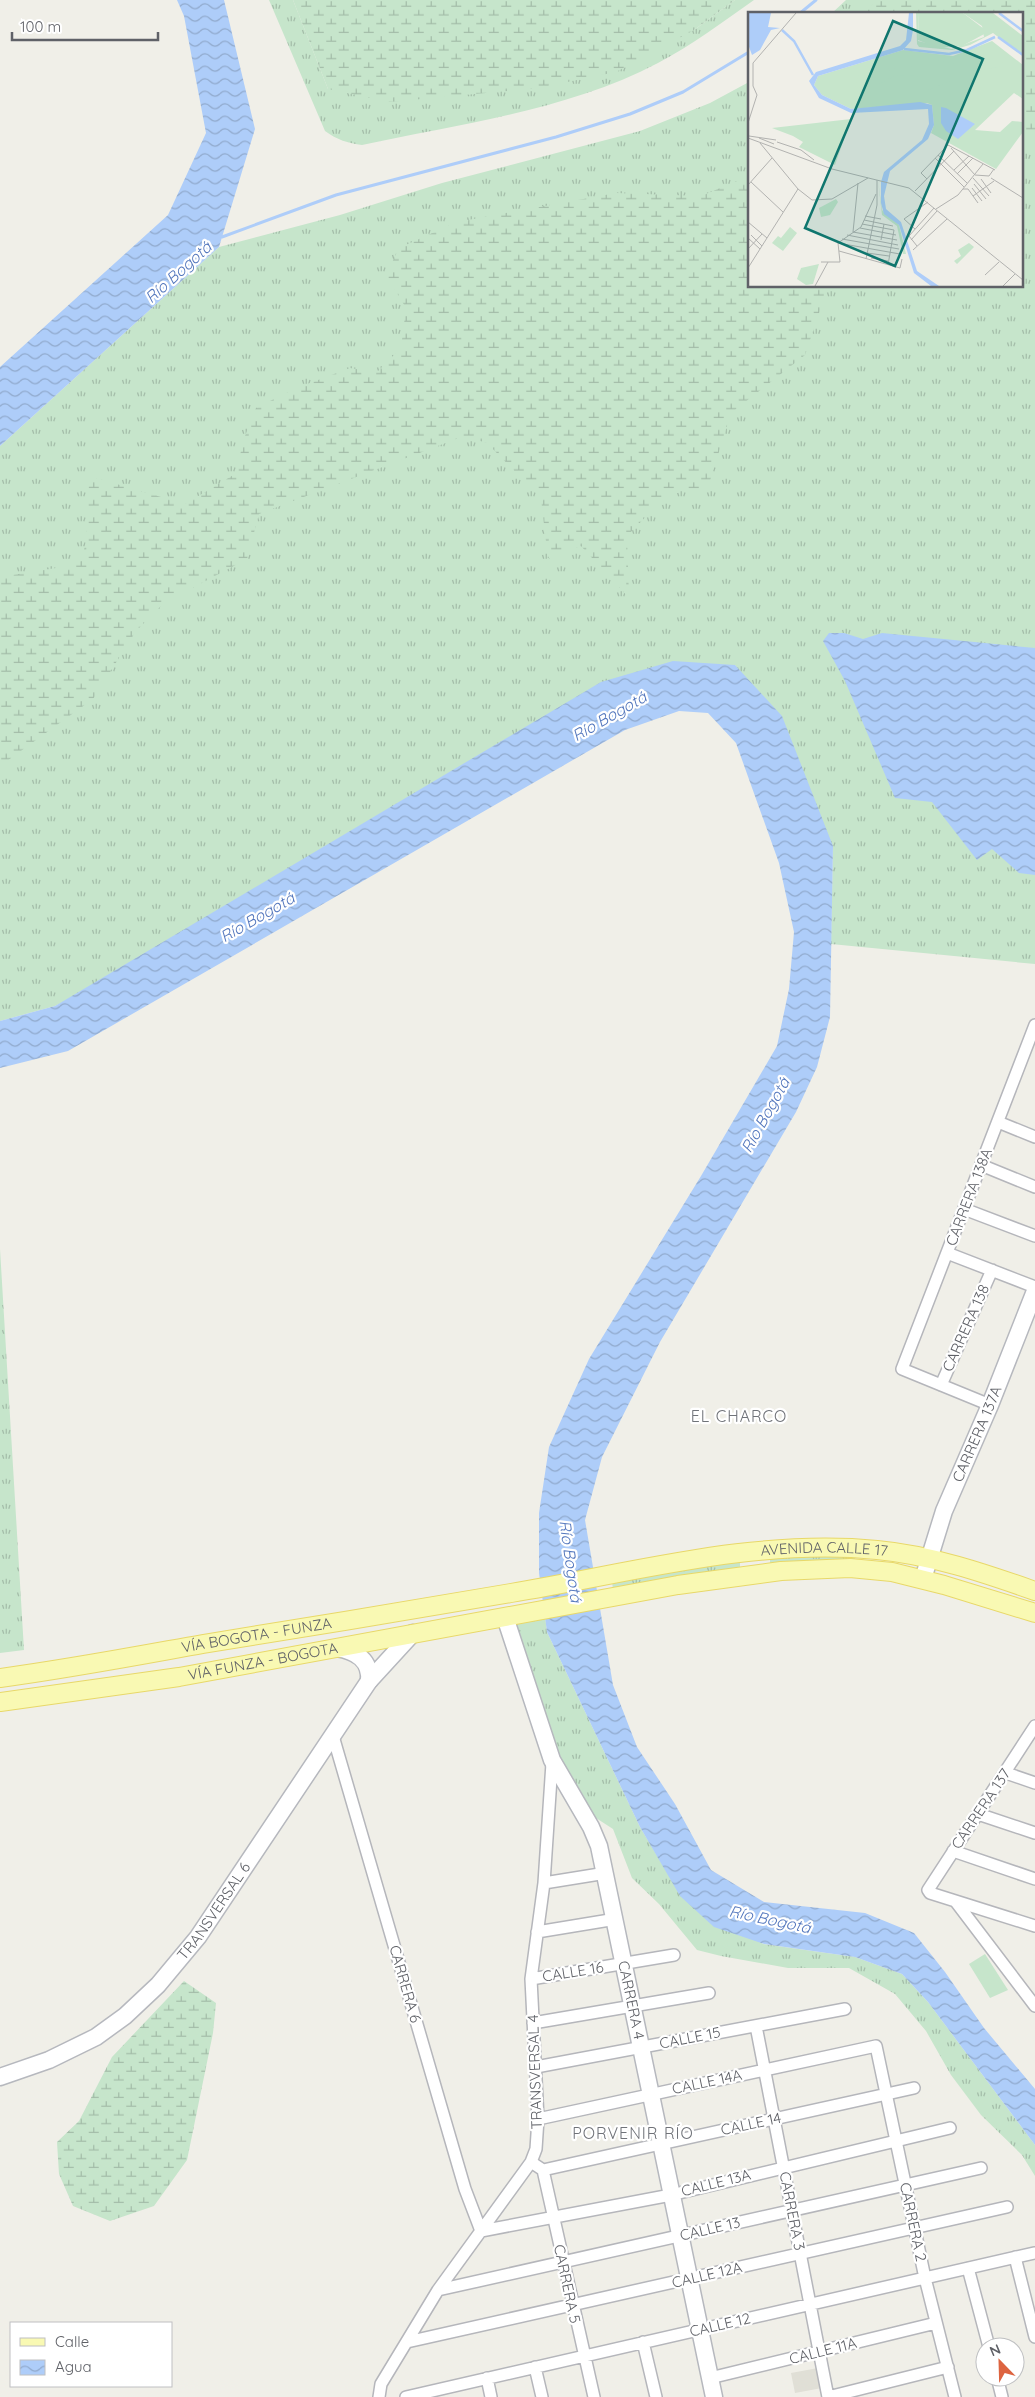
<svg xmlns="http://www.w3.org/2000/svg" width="1035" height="2397" viewBox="0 0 1035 2397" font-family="Quicksand,sans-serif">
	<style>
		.education { fill: #e0dfd6 }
		.grass { fill: url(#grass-tufts) }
		.wetland { fill: url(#wetland-marsh) }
		.pitch { fill: #c6e5cb }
		.water { fill: url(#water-waves) }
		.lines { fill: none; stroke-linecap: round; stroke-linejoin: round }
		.stream { stroke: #aecdf9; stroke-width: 3 }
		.street-casing { stroke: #b5b6bb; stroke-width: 14 }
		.secondary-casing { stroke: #b6b8be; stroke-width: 19 }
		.primary-casing { stroke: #e8d869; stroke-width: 20 }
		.street { stroke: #fff; stroke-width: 11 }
		.secondary { stroke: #fff; stroke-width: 16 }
		.primary { stroke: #f9f9b3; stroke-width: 18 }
		.labels { text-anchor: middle; stroke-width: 4.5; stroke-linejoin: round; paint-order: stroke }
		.street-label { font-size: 15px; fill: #5f6167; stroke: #fff }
		.water-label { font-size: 16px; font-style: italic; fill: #5175bc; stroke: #fff }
		.neighbourhood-label { font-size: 16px; letter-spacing: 1px; fill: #707379; stroke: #fff }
		.inset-river { fill: none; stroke: #aecdf9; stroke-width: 2.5 }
		.inset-road { fill: none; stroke: #b2b2b0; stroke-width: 1 }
		.view { fill: #0f766e; fill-opacity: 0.15; stroke: #0f766e; stroke-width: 2.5 }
		.inset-edge { fill: none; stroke: #5f6167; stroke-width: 2.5 }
	</style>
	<defs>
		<pattern id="grass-tufts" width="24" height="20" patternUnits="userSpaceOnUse" patternTransform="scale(1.25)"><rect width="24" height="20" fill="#c6e5cb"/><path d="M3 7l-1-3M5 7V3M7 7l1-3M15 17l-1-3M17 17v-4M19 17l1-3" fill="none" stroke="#a4bda9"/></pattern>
		<pattern id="wetland-marsh" width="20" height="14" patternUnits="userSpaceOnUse" patternTransform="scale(1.25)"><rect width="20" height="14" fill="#c6e5cb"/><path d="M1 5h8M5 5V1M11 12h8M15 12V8" fill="none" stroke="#a4bda9"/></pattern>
		<pattern id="water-waves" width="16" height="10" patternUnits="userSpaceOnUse" patternTransform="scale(1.25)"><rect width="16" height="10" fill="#aecdf9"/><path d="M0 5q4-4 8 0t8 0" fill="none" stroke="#91aacd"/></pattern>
	</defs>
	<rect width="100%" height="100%" fill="#f0efe8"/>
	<path class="education" d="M818 2368 822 2388 795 2393 791 2373Z"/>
	<path class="grass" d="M269 0H293L328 89 694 30 735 0H754C723 22 692 45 658 63 569 110 460 124 362 145 348 143 337 140 325 131Z
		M846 0H1035V964L831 944 833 846 735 665 55 1006 0 1021V446L219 247 340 215 442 183 640 131 710 103 749 82V286H1021V14H831Z
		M0 1249 24 1650 0 1653Z
		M809 1556 855 1557V1561H802L770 1565V1558Z
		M740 1559V1568L613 1590 612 1581Z
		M545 1616 547 1632 640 1827 681 1896 763 1944 855 1957 902 1974 928 2002 1035 2145V2176L1022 2155 981 2115 951 2075 926 2031 895 1994 849 1968H788L721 1956 697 1950 659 1904 632 1878 613 1829 596 1818 556 1755 512 1622Z"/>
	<path class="wetland" d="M293 0H735L694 30 616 72 538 88 389 102 328 89Z
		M877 0H1035V130L1021 141V14H863Z
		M749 176V286H828L805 355 731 413 708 487 667 495 627 536 629 598 581 546 548 559 541 498 487 443 464 436 259 514 247 559 164 603 136 631 93 699 0 766V577L62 567 81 561 86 542 89 476 185 504 235 474 245 436 256 408 294 389 350 368 377 372 401 348 406 308 386 275 399 248 457 222 616 193 701 196Z
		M184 1981 216 2003 213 2033 187 2160 154 2206 110 2221 73 2206 59 2174 57 2142 79 2121 112 2057Z"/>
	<path class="pitch" d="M985 1954 1008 1990 990 1998 969 1964Z"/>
	<path class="water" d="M177 0H224L255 129 219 247 0 446V367L168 215 206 133 184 16Z
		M829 633H844L863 639 882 633 1035 648V875L1019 873 992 849 977 860 932 802 895 798 845 681 823 641Z
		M673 661 735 665 782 716 833 846 830 1017 817 1067 796 1112 660 1342 602 1457 585 1520 613 1685 637 1747 675 1804 711 1870 764 1902 865 1913 914 1933 945 1972 984 2028 1035 2089V2145L928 2002 902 1974 855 1957 764 1944 714 1927 680 1896 640 1827 547 1632 539 1573V1513L549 1447 589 1359 701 1176 777 1046 789 989 794 932 779 863 736 743 708 713 679 711 625 730 68 1051 0 1068V1021L55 1006 601 682Z"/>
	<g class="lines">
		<path class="stream" d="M799 14 816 0
			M222 237 336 195 556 137 630 114 683 92 749 52"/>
		<defs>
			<path id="street" d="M998 1122 1035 1137
				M981 1165 1035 1187
				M964 1209 1035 1236
				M947 1253 1035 1287
				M941 1385 992 1270
				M990 1405 902 1369 1035 1025
				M1035 1726 928 1890 930 1893 1035 1926
				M333 1736 465 2189 481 2231
				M1006 1773 1035 1783
				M978 1814 1035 1833
				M953 1851 1035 1879
				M544 1883 606 1873
				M956 1902 1035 2006
				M537 1932 616 1919
				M531 1979 674 1955
				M533 2023 709 1993
				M756 2026 828 2397
				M536 2067 845 2009
				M538 2119 876 2046 925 2278 955 2397
				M531 2162 543 2170 914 2088
				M543 2170 594 2397
				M481 2231 671 2195 950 2128
				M1015 2257 1035 2337
				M968 2268 989 2347
				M438 2290 981 2168
				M407 2342 1007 2207
				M643 2342 656 2397
				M535 2367 542 2397
				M997 2377 1002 2397
				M487 2378 491 2397
				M710 2378 936 2323
				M379 2397 381 2384 438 2290 531 2162 536 2149 538 2119 531 1979 544 1883 552 1763
				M406 2397 1034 2253
				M828 2397 948 2367"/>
			<g id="secondary">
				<path id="s1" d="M923 1579 944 1511 990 1405 1035 1291"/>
				<path id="s2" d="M505 1617 552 1760 591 1827 599 1846 714 2397"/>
				<path d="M337 1648C356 1651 371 1660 369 1681"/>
				<path id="s3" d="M0 2077 49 2060 96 2037 125 2016 158 1985 198 1937 369 1681 413 1633"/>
			</g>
			<g id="primary">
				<path id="s4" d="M0 1678C68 1669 136 1656 203 1644 306 1627 408 1611 511 1593 632 1573 753 1538 877 1550 931 1555 984 1573 1035 1591"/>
				<path id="s5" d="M0 1702 179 1677 678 1585 781 1571 850 1568 892 1572 944 1585 1035 1613"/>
			</g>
		</defs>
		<use href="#street" class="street-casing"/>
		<use href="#secondary" class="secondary-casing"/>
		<use href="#primary" class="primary-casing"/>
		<use href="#street" class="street"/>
		<use href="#secondary" class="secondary"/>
		<use href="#primary" class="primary"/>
	</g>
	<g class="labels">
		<g class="street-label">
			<text transform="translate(969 1197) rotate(-69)" y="5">CARRERA 138A</text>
			<text transform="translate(966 1328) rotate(-66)" y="5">CARRERA 138</text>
			<text dy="5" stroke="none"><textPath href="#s1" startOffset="155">CARRERA 137A</textPath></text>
			<text dy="5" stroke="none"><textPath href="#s4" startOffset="835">AVENIDA CALLE 17</textPath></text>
			<text dy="5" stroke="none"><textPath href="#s4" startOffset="260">VÍA BOGOTA - FUNZA</textPath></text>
			<text dy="5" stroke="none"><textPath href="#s5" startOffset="266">VÍA FUNZA - BOGOTA</textPath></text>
			<text transform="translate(981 1809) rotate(-56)" y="5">CARRERA 137</text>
			<text dy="5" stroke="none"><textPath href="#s3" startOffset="278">TRANSVERSAL 6</textPath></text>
			<text transform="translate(573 1972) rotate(-9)" y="5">CALLE 16</text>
			<text transform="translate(405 1984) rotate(74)" y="5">CARRERA 6</text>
			<text dy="5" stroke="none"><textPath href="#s2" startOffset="406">CARRERA 4</textPath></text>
			<text transform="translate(690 2038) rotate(-11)" y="5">CALLE 15</text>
			<text transform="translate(535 2072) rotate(-92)" y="5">TRANSVERSAL 4</text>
			<text transform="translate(707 2082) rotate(-12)" y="5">CALLE 14A</text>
			<text transform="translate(751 2124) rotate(-12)" y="5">CALLE 14</text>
			<text transform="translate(716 2183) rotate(-14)" y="5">CALLE 13A</text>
			<text transform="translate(792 2211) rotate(79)" y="5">CARRERA 3</text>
			<text transform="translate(913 2222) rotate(78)" y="5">CARRERA 2</text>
			<text transform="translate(710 2229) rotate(-13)" y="5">CALLE 13</text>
			<text transform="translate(707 2275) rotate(-13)" y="5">CALLE 12A</text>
			<text transform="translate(567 2284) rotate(78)" y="5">CARRERA 5</text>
			<text transform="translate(720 2325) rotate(-13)" y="5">CALLE 12</text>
			<text transform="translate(823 2351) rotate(-14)" y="5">CALLE 11A</text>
		</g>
		<g class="water-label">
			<text transform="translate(178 272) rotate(-42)" y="6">Río Bogotá</text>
			<text transform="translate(609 716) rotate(-30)" y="6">Río Bogotá</text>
			<text transform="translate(257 917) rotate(-30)" y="6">Río Bogotá</text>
			<text transform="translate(765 1115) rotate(-61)" y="6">Río Bogotá</text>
			<text transform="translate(571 1561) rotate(82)" y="6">Río Bogotá</text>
			<text transform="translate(770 1919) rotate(12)" y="6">Río Bogotá</text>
		</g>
		<g class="neighbourhood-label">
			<text x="739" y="1422">EL CHARCO</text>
			<text x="633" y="2139">PORVENIR RÍO</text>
		</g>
	</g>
	<g transform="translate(748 12)">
		<rect width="275" height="275" fill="#f0efe8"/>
		<path d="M168 1H171L170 29 204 37 236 25 234 14 215 1H245L275 24V44L245 21 222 33 204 38 171 35 169 32ZM244 29 275 53V87L266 81 227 118 252 120 264 109 275 110V120L248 157 183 121 186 113 184 93 179 91 103 97 74 83 66 73 70 64 155 38 205 44ZM103 107 87 153 51 135 55 130 45 124 24 116ZM130 168 134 198 151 213 158 242H155L149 214 134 203Z" fill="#c6e5cb"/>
		<path d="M171 1H215L240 20 214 34 189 36 170 28ZM245 32 260 43 251 55 222 59 206 45ZM171 45 206 52 209 61 202 69 180 78 178 84 172 77 174 72 169 64 149 63 128 73 107 76 110 64 123 58 132 60 135 53 143 59 152 54 164 55ZM88 187 90 190 82 203 73 205 71 196Z" fill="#c6e5cb"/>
		<path d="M221 231 226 235 209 252 206 249 213 244 210 238ZM71 252 65 272 58 273 49 267 53 256Z" fill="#c6e5cb"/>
		<path d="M42 215 49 221 35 239 24 231 30 224 33 226Z" fill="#c6e5cb"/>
		<path d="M0 1H23L20 15 32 16 23 18 12 38 4 43 0 32ZM161 1H165V18L163 29 155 38 70 64 66 73 74 83 103 97 172 90 184 93 186 113 180 127 142 159 136 184 138 197 153 210 169 259 191 274H183L166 261 151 213 136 202 133 191V170L136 160 174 128 181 112 180 97 103 101 71 86 61 69 68 60 152 34 158 28ZM193 95 198 96 227 112 210 127 198 119 193 111Z" fill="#aecdf9"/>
		<path class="inset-river" d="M251 1 275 19M34 18 46 29 65 63M250 25 275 43M156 37 201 42 219 38 247 25"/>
		<path class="inset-road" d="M0 111 9 83 5 74V51L48 1M1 124 28 128M0 126 84 157 161 176 275 268M11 126 26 132M29 130 53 138 66 148M12 131 50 177 64 188 84 187 120 166M203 136 227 163 241 164 246 157M190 143 219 171M187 146 216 175M206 158 221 144M209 162 225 146M225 166 241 184M243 166 275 186M179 167 173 161 200 133 247 158M233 167 243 181M3 170 35 200M226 172 238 187M0 173 24 146M224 176 234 189M215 177H220L230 191M167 179 206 139M225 184 246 169M188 197 210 183 235 152M117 204 133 207M116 208 145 214M0 210 19 226M114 212 146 218 140 253M112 216 148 223M167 217 156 207 180 190M105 220 110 171M105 220 149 228M3 223 14 234M99 223 150 233M0 226 12 237M94 227 151 237M133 228 136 212M163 228 189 199M90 231 113 215 128 182M90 231 152 242M169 234 161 224 186 196M0 237 14 222M165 238 199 207M91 239 152 256 154 247M119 241 141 244M123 246 140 249M118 247 129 193V168M73 250H92L90 231M0 256 50 177M237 263 251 250M67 274 80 250M255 274 267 262"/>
		<path class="view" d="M145 9 235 47 147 254 57 216Z"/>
		<rect width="275" height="275" class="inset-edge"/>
	</g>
	<rect x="10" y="2322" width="162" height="65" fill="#ffffff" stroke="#bfc0c2"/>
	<rect x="20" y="2338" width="25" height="8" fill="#f9f9b3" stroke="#bfc0c2"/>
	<text x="55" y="2347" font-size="15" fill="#5f6167">Calle</text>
	<rect x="20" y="2360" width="25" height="15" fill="url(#water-waves)" stroke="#bfc0c2"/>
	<text x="55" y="2372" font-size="15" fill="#5f6167">Agua</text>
	<g transform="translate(1000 2362) rotate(337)"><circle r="24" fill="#ffffff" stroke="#bfc0c2"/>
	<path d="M0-4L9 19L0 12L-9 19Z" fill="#dd6440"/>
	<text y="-8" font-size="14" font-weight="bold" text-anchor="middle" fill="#5f6167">N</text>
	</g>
	<path d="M12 32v8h146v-8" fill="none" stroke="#5f6167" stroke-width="2.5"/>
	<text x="20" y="32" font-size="15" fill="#5f6167" stroke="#ffffff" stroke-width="4" paint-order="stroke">100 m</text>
</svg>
